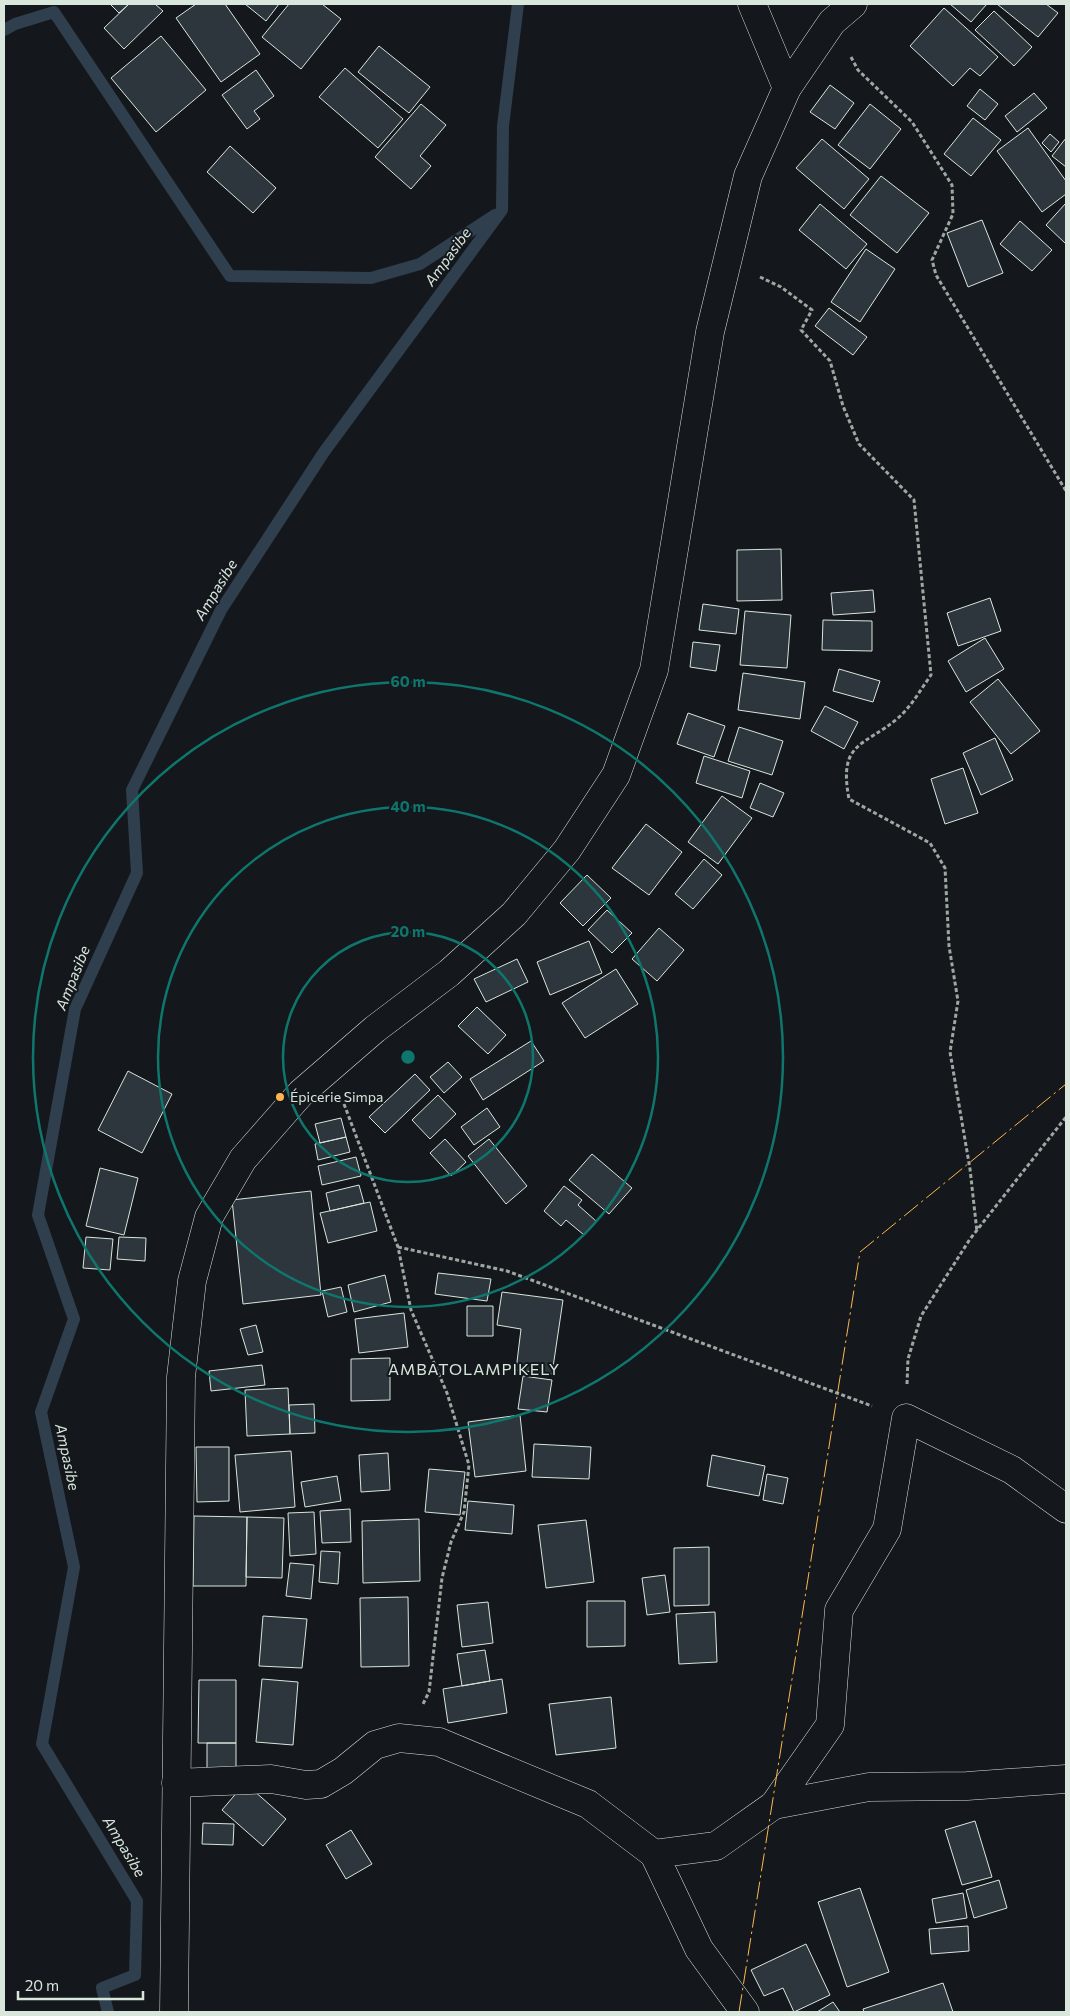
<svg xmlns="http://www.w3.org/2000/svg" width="1070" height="2016" viewBox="0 0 1070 2016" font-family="Commissioner,sans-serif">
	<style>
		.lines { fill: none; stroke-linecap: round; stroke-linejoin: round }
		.stream { stroke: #2f3f4d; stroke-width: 12 }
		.building { fill: #2c363c; stroke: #d8e6dc }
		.minor-casing { stroke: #d8e6dc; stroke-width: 29 }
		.major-casing { stroke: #d8e6dc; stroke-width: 29 }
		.path { stroke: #9da8a2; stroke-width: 3; stroke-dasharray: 4 2.5; stroke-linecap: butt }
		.minor { stroke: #14181c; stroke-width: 28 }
		.major { stroke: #14181c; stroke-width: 28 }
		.power { stroke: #ffb74d; stroke-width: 1; stroke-dasharray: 18 4 2.5 4; stroke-linecap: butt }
		.ring { fill: none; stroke: #0f766e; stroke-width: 2.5 }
		.poi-dot { fill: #ffb74d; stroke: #14181c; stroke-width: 2 }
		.labels { text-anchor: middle; stroke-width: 4; stroke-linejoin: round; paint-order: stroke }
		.poi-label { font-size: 14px; fill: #d8e6dc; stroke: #14181c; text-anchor: start }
		.water-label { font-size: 15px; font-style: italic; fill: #d8e6dc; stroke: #14181c }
		.quarter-label { font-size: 16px; letter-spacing: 1px; fill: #d8e6dc; stroke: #14181c }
		.centre { fill: #0f766e; stroke: #14181c; stroke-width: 2.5 }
		.ring-label { font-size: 15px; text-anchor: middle; font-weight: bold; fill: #0f766e; stroke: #14181c; stroke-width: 4; stroke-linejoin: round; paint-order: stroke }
	</style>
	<rect width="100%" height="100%" fill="#14181c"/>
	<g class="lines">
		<path class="stream" d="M4 30 15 24 54 12 230 276 371 278 420 264 495 215
			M108 2012 102 1988 135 1975 137 1901 42 1744 74 1567 41 1412 74 1319 38 1215 75 1009 137 873 132 790 221 610 324 452 502 210 503 126 518 4"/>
	</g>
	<path class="building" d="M110 4H129L119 13Z
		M129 4H155L163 11 124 49 104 28Z
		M196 4H225L260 54 221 82 176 18Z
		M245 4H279L266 21Z
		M289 4H322L341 19 301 69 262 37Z
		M950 4H987L971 22Z
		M997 4H1046L1058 13 1038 37Z
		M944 8 998 57 980 76 970 68 953 86 910 46Z
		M994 11 1032 47 1014 66 975 30Z
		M161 36 206 90 156 132 111 78Z
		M379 46 430 87 409 113 358 72Z
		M345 68 403 119 378 148 319 97Z
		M256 70 274 96 254 111 260 119 247 129 222 95Z
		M830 85 854 103 835 129 810 112Z
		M980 89 998 104 985 120 967 106Z
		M1034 93 1047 108 1017 132 1005 116Z
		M421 104 446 125 420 156 431 166 411 189 375 157Z
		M870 104 901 129 870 169 838 145Z
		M973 118 1001 140 971 176 944 154Z
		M1028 128 1066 181V194L1042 212 997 151Z
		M1050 134 1059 142 1051 152 1042 143Z
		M1066 138V167L1052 156Z
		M822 139 869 179 844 209 796 168Z
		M230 146 276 188 253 213 207 172Z
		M881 176 929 213 897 253 850 215Z
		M1066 203V244L1046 225Z
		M820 204 867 244 846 269 799 230Z
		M982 220 1003 273 968 287 947 233Z
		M1020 221 1052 250 1032 271 1000 244Z
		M866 249 895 269 860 322 831 302Z
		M829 308 867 337 853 355 815 326Z
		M781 549 782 600 737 601V550Z
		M873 590 875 612 833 615 831 593Z
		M990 598 1001 631 958 646 947 613Z
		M703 604 739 609 736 634 699 630Z
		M745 611 791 615 787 668 740 665Z
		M823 620 872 621V651L822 650Z
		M985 638 1004 669 966 692 948 661Z
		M693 642 720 645 716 671 690 667Z
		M839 669 880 681 873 702 833 691Z
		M743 673 805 682 800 719 738 710Z
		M998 679 1040 731 1011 754 970 702Z
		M825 706 858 722 844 749 811 731Z
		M688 713 725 726 714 757 677 744Z
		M739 727 783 741 772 775 728 761Z
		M995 738 1013 780 981 795 963 753Z
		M704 756 750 771 742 798 696 783Z
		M963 768 978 813 945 824 931 779Z
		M760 783 784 793 773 817 750 808Z
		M722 796 752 818 718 864 688 842Z
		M646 824 682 852 649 895 612 868Z
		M704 859 722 875 693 909 675 894Z
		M587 875 611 898 583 926 560 903Z
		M607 910 632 933 612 953 588 930Z
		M659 928 684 950 657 981 632 959Z
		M589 941 602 973 550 995 537 962Z
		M517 959 528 982 486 1002 474 979Z
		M616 969 638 1004 585 1038 562 1003Z
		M477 1007 506 1035 488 1054 458 1026Z
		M531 1041 544 1061 483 1100 470 1079Z
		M448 1062 462 1077 444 1093 430 1077Z
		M128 1071 172 1094 142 1153 98 1130Z
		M415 1074 430 1090 385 1133 369 1117Z
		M438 1095 456 1114 430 1139 412 1120Z
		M487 1108 500 1127 474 1145 461 1127Z
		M341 1118 346 1137 320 1143 315 1124Z
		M346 1137 350 1152 318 1160 315 1144Z
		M445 1139 466 1162 451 1176 430 1153Z
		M489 1139 527 1186 506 1204 468 1156Z
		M592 1154 632 1188 609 1214 569 1180Z
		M356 1157 361 1176 322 1185 318 1166Z
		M100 1168 138 1178 124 1235 86 1226Z
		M359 1185 364 1203 330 1211 326 1193Z
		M564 1186 582 1200 578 1205 596 1221 584 1235 566 1220 561 1226 544 1211Z
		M311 1191 321 1295 243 1304 232 1200Z
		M370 1202 377 1231 328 1243 320 1213Z
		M86 1237 113 1239 110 1270 83 1268Z
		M119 1237 146 1238 145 1261 117 1259Z
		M438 1273 491 1279 487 1301 435 1294Z
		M385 1275 391 1302 354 1312 348 1285Z
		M341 1287 347 1312 328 1317 322 1291Z
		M502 1292 563 1300 552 1374 516 1370 521 1329 497 1325Z
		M467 1306H493V1336H467Z
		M404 1313 408 1347 359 1353 355 1319Z
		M256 1325 263 1352 248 1355 240 1329Z
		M390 1358V1400L351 1401V1359Z
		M262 1365 265 1385 211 1391 209 1371Z
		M523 1376 552 1380 547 1412 518 1409Z
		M288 1388 290 1434 247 1436 245 1390Z
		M314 1404 315 1433 290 1434 289 1405Z
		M520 1415 526 1471 475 1477 468 1422Z
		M534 1444 591 1447 589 1479 532 1477Z
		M196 1447H229V1501L197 1502Z
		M291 1451 295 1507 240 1512 235 1455Z
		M388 1453 390 1490 361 1492 359 1455Z
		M712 1455 765 1466 759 1496 707 1486Z
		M429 1469 465 1472 460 1515 425 1512Z
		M767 1474 788 1478 783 1504 763 1500Z
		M337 1476 341 1501 305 1507 301 1482Z
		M468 1501 514 1505 512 1534 465 1530Z
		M350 1509 351 1542 322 1543 320 1511Z
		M314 1512 316 1554 290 1556 288 1513Z
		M194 1516 247 1517 246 1586H193Z
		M247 1517 284 1518 282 1578 246 1577Z
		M419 1519 420 1581 363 1583 362 1521Z
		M586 1520 594 1582 546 1588 538 1525Z
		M709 1547V1605L674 1606V1548Z
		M321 1551 340 1552 338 1584 319 1582Z
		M290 1563 314 1565 311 1599 286 1596Z
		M665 1575 670 1612 647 1615 642 1578Z
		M408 1597 409 1666 361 1667 360 1598Z
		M587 1601H625V1646L587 1647Z
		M488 1602 493 1643 462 1647 457 1605Z
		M715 1612 717 1662 679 1664 676 1614Z
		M263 1616 307 1619 302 1668 259 1666Z
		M485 1650 490 1681 462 1686 457 1654Z
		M262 1679 298 1682 293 1745 256 1742Z
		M502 1679 507 1713 448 1723 443 1689Z
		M199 1680H236V1743H198Z
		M611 1697 616 1748 556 1755 549 1704Z
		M207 1743H236V1775L207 1774Z
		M245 1783 286 1819 263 1846 222 1810Z
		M975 1821 992 1877 962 1885 945 1830Z
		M203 1823 234 1824 233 1845 202 1844Z
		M351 1830 372 1864 346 1879 326 1845Z
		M999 1880 1007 1908 974 1918 966 1890Z
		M860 1888 889 1972 847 1987 818 1902Z
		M963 1893 967 1918 936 1923 932 1899Z
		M968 1926 969 1951 931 1954 929 1929Z
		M806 1944 830 1995 794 2012 783 1988 764 1996 751 1970Z
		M943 1983 953 2012H864L863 2009Z
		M833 2002 840 2012H817Z"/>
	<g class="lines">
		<defs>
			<path id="minor" d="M752 4 787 88
				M176 1783 271 1779 306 1785 321 1784 343 1771 375 1745 399 1738 439 1742 588 1804 654 1854 716 1846 774 1805 869 1787 967 1786 1066 1779
				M774 1805 830 1725 839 1610 887 1529 906 1418 1012 1470 1066 1509
				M654 1854 699 1949 745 2012"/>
			<path id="major" d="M174 2012 181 1377 192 1281 209 1217 243 1159 301 1093 375 1029 449 973 514 914 567 850 616 775 654 670 710 332 748 176 787 88 832 22 853 4"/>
		</defs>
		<use href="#minor" class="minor-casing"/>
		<use href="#major" class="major-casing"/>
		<path class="path" d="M851 57 858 70 912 122 952 185 953 214 932 260 936 275 1066 491
			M760 277 781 287 812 310 801 330 830 361 843 406 859 444 914 500 931 675C921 689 911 707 898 718 864 747 838 741 849 799L930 843 945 868 949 946 958 1001 950 1052 970 1169 977 1232
			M344 1104 398 1247 411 1310 447 1393 469 1465 464 1512 451 1542 442 1578 429 1692 423 1704
			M398 1247 507 1271 872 1406
			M907 1384 908 1359 921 1316 970 1239 1066 1117"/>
		<use href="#minor" class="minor"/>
		<use href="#major" class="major"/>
		<path class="power" d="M739 2012 860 1252 1066 1084"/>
	</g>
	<g class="ring">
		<circle cx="408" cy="1057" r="125"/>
		<circle cx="408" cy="1057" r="250"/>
		<circle cx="408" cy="1057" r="375"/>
	</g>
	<circle class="poi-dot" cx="280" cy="1097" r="5"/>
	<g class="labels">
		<g class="poi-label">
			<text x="290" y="1102">Épicerie Simpa</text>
		</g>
		<g class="water-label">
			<text transform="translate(448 257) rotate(-54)" y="5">Ampasibe</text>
			<text transform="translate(216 590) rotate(-59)" y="5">Ampasibe</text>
			<text transform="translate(73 978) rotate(-68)" y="5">Ampasibe</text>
			<text transform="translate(67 1457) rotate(78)" y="5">Ampasibe</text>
			<text transform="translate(124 1847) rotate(59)" y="5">Ampasibe</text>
		</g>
		<g class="quarter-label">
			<text x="474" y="1375">AMBATOLAMPIKELY</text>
		</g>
	</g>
	<circle cx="408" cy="1057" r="8" class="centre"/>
	<g class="ring-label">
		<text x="408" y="687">60 m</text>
		<text x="408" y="812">40 m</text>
		<text x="408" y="937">20 m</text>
	</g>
	<rect width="1070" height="2016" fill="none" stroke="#d8e6dc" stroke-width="10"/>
	<path d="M18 1991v8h125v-8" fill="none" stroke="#d8e6dc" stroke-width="2.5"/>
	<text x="25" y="1991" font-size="15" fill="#d8e6dc" stroke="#14181c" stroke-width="4" paint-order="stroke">20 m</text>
</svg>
